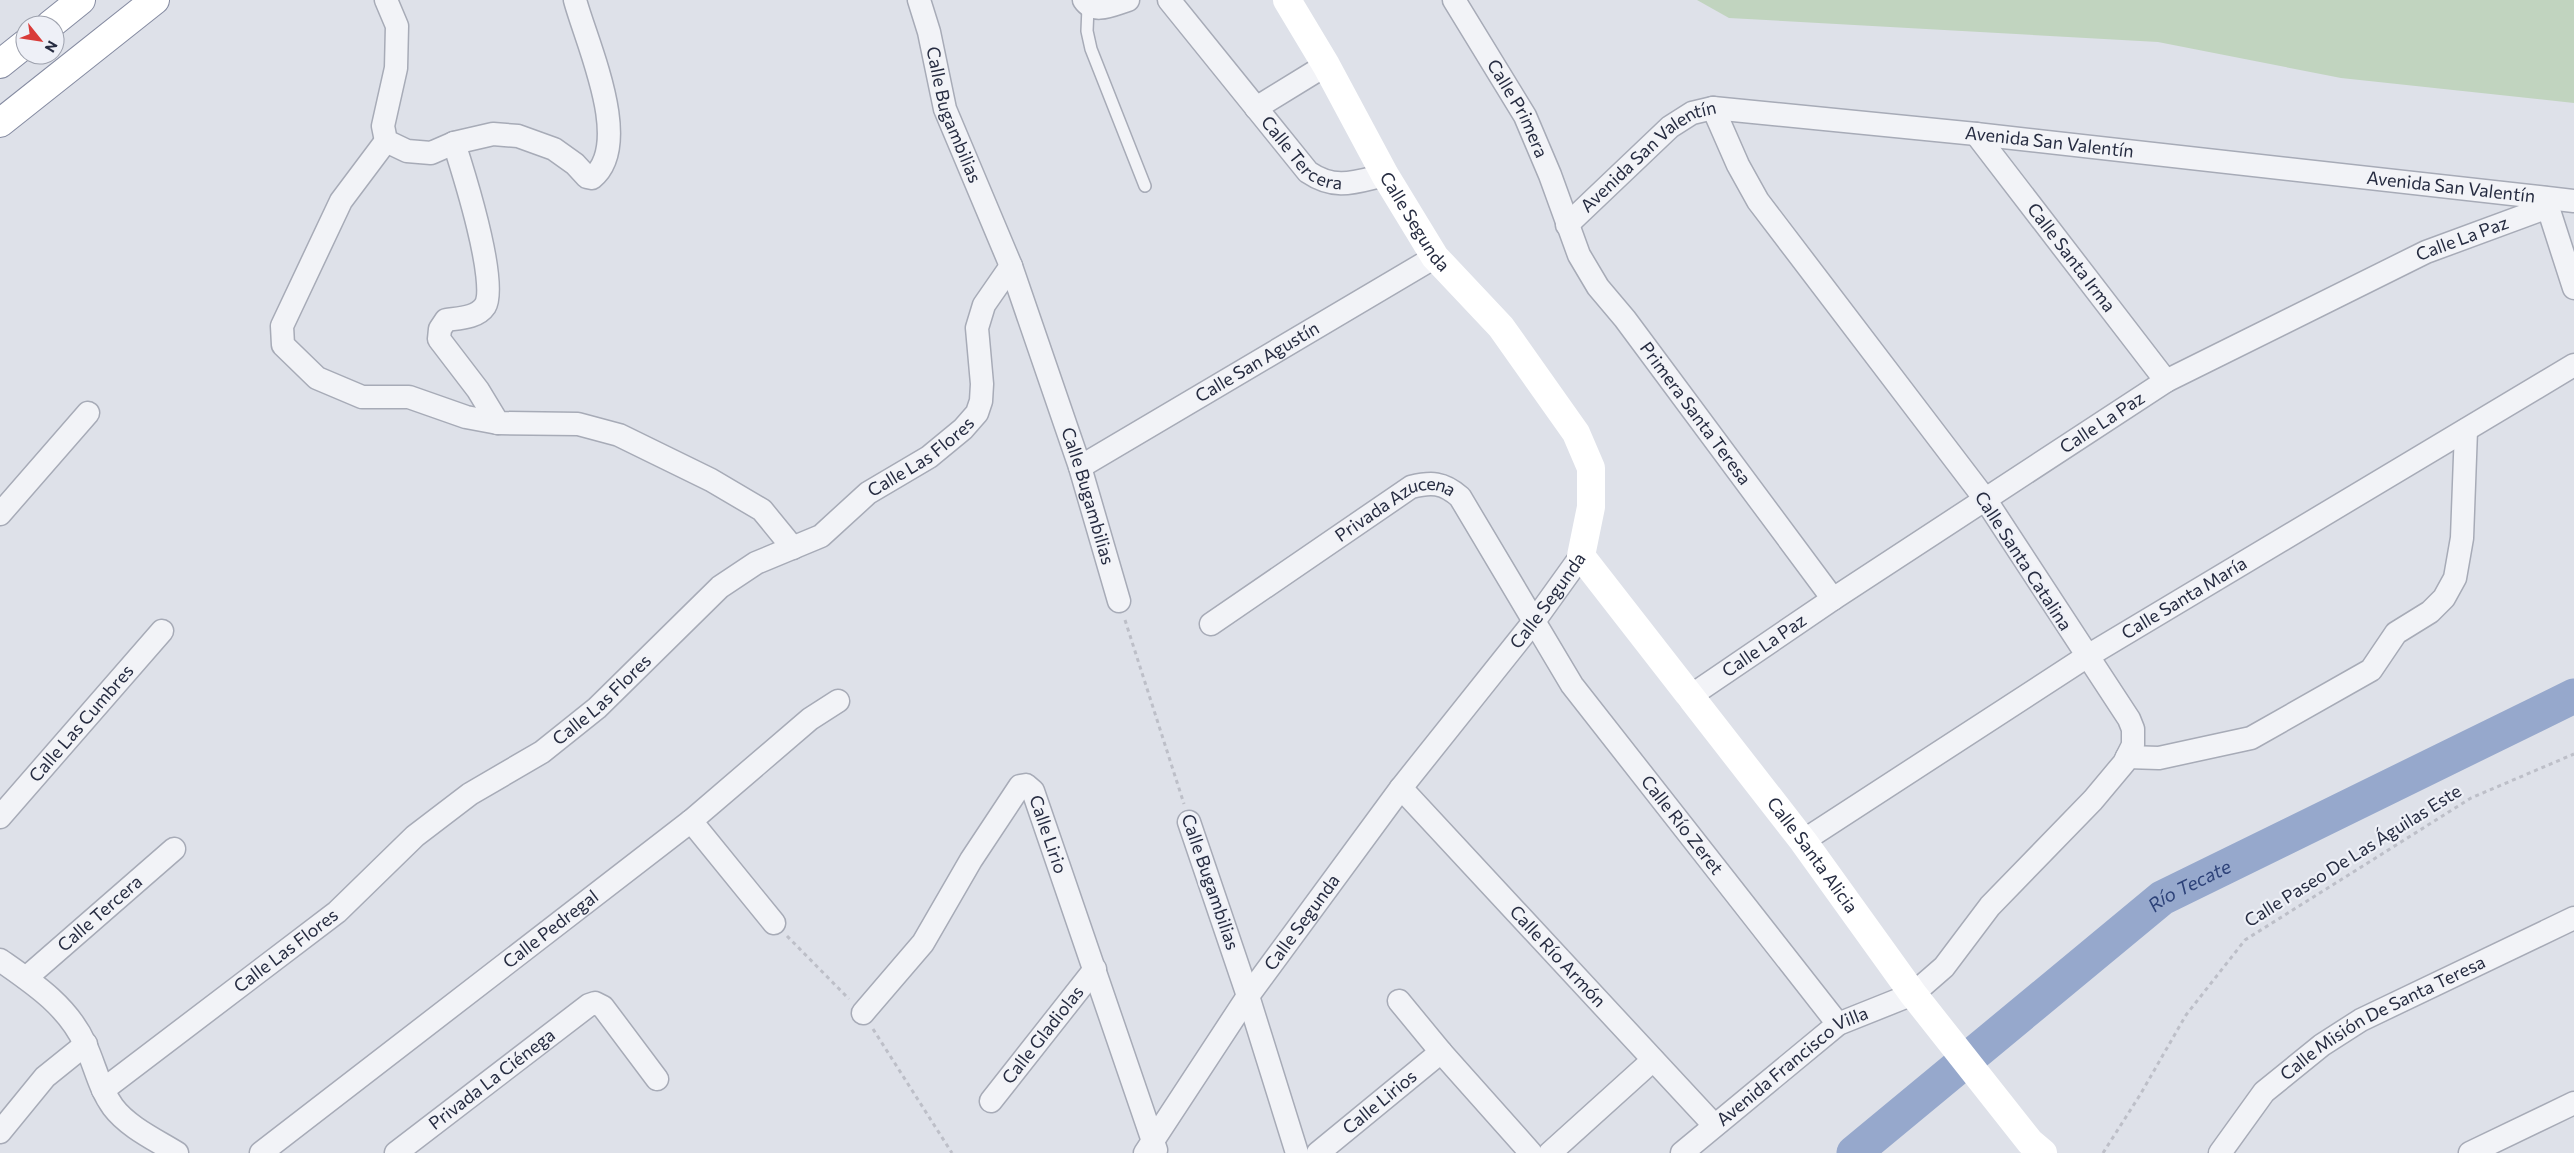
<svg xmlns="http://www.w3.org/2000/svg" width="2574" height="1153" viewBox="0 0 2574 1153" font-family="Commissioner,sans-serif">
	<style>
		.green { fill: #c1d4bf }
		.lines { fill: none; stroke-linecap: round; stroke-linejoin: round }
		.river { stroke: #96a8cc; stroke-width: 35 }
		.lane-casing { stroke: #a7abb7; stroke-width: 14 }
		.street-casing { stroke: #a7abb7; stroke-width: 25 }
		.highway-casing { stroke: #858ba1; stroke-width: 30 }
		.path { stroke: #bdbfc8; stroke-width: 3; stroke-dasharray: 4 4; stroke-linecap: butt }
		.lane { stroke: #f2f3f7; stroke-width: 11 }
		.street { stroke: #f2f3f7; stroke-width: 22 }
		.secondary { stroke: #fff; stroke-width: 28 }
		.highway { stroke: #fff; stroke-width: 28 }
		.labels { text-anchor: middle; stroke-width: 4.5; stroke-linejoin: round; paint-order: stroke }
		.street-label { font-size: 18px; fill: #262c41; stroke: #eef0f7 }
		.water-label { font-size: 19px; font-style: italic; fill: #2d4279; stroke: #eef0f7 }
	</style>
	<rect width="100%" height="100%" fill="#dee1e9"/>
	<path class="green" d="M1697 0H2574V103L2341 78 2158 42 1729 18Z"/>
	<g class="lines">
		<path class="river" id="s1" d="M1854 1153 2162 898 2574 696"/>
		<defs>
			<path id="lane" d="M1088 7 1087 31 1091 49 1145 186"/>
			<g id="street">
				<path d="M386 0 397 26 396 68 383 126 386 141 407 151 431 153 454 143 493 134 518 136 554 149 575 164 587 177 592 178C634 144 586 42 575 0"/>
				<path id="s2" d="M919 0 929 32 945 109 1011 266 1080 467 1119 601"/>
				<path d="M1084 0C1094 15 1114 4 1128 0"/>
				<path id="s3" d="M1169 0 1308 172C1336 191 1355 182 1385 175"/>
				<path id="s4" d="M1454 0 1525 116 1550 175 1579 255 1598 287 1625 319 1833 599"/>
				<path d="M1256 108 1326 65"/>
				<path id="s5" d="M1976 134 2166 381"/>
				<path d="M386 141 341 201 282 326 283 345 317 378 362 397H409L466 417 498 423"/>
				<path d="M454 143C463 171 499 284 485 306 477 318 459 318 446 320L440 329 439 339 478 390 498 423 578 424 619 435 711 480 762 510 793 548"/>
				<path d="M2545 198 2574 288"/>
				<path id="s6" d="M1567 225 1670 127 1692 113 1713 108 1976 134 2574 201"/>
				<path id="s7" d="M1080 467 1435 257"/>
				<path d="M0 514 88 413"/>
				<path id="s8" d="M1211 624 1411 487C1431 482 1443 482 1460 497L1572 685 1838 1024"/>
				<path id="s9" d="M1689 697 1833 599 2166 381 2426 252 2548 207"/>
				<path d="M2127 757 2159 758 2251 738 2371 670 2396 633 2430 612 2444 598 2455 578 2462 538 2466 430"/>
				<path id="s10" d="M1401 788 1714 1125"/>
				<path id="s11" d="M0 817 162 631"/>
				<path d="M691 821 774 923"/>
				<path d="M1189 822 1248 996 1297 1153"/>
				<path id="s12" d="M1803 841 2086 657 2574 365"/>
				<path d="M0 960C33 983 68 1006 85 1044 95 1065 99 1088 113 1107 128 1127 156 1140 177 1153"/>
				<path id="s13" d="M26 978 174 849"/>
				<path d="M1399 1001 1441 1052 1531 1153"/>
				<path id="s14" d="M863 1013 923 943 971 860 1020 786 1026 785 1033 791 1156 1150"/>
				<path id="s15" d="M103 1090 337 912 415 836 470 794 542 752 597 708 720 587 756 563 821 536 868 493 929 457 963 429 977 413 981 401 982 384 977 328 984 305 1011 266"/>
				<path id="s16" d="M991 1101 1095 969"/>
				<path d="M0 1132 45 1077 86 1044"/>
				<path id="s17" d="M261 1153 691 821 810 719 838 701"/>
				<path id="s18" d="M396 1153 589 1005 595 1003 603 1007 657 1079"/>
				<path id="s19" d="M1145 1153 1248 996 1401 788 1535 620 1581 556"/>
				<path id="s20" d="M1318 1153 1441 1052"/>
				<path d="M1550 1153 1653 1060"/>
				<path id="s21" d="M1682 1153 1838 1024 1913 994 1944 967 1990 906 2093 800 2124 763 2133 745V729L2129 719 1985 499 1758 201 1738 165 1713 108"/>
				<path id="s22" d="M2220 1153 2264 1092 2322 1045 2361 1020 2574 918"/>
				<path d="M2470 1153 2574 1103"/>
			</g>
			<path id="highway" d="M50 25 81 0
				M0 64 25 44
				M0 123 155 0"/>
		</defs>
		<use href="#lane" class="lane-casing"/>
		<use href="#street" class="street-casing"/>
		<use href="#highway" class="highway-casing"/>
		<path class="path" d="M1125 620 1184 804
			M787 936 849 999
			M873 1029 952 1153
			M2103 1153 2140 1095 2186 1015 2245 940 2471 798 2574 754"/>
		<use href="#lane" class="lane"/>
		<use href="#street" class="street"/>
		<path class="secondary" id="s23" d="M1287 0 1326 65 1385 175 1435 257 1501 327 1576 433 1591 468V507L1581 556 1803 841 1913 994 2030 1142 2043 1153"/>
		<use href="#highway" class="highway"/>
	</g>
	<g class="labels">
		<g class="street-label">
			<text dy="6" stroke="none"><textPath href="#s4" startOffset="126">Calle Primera</textPath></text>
			<text dy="6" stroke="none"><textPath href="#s2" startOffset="120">Calle Bugambilias</textPath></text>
			<text dy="6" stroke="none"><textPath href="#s6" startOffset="528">Avenida San Valentín</textPath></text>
			<text dy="6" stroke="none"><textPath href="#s3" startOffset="205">Calle Tercera</textPath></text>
			<text dy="6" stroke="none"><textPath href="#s6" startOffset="108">Avenida San Valentín</textPath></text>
			<text dy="6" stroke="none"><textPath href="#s6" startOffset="932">Avenida San Valentín</textPath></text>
			<text dy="6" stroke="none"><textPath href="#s23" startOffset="256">Calle Segunda</textPath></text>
			<text dy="6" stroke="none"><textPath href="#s9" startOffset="901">Calle La Paz</textPath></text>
			<text dy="6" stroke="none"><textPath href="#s5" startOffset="156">Calle Santa Irma</textPath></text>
			<text dy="6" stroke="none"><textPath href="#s7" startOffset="206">Calle San Agustín</textPath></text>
			<text dy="6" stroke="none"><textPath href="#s4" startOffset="482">Primera Santa Teresa</textPath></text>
			<text dy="6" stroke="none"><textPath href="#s9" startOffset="496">Calle La Paz</textPath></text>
			<text dy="6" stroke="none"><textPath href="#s15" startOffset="1040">Calle Las Flores</textPath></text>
			<text dy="6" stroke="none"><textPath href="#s2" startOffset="525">Calle Bugambilias</textPath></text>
			<text dy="6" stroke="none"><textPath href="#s8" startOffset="220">Privada Azucena</textPath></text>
			<text transform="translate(2023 561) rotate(57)" y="6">Calle Santa Catalina</text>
			<text dy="6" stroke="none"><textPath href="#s12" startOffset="452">Calle Santa María</textPath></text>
			<text dy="6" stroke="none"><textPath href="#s19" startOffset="684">Calle Segunda</textPath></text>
			<text dy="6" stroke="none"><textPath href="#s9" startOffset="91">Calle La Paz</textPath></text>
			<text dy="6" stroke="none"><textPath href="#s15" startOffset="635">Calle Las Flores</textPath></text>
			<text dy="6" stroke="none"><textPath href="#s11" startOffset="124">Calle Las Cumbres</textPath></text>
			<text dy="6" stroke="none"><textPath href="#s8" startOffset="692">Calle Río Zeret</textPath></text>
			<text dy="6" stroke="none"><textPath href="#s14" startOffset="338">Calle Lirio</textPath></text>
			<text dy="6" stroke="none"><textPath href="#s23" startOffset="1028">Calle Santa Alicia</textPath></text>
			<text transform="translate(2353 856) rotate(-32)" y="6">Calle Paseo De Las Águilas Este</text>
			<text transform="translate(1210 882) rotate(71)" y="6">Calle Bugambilias</text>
			<text dy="6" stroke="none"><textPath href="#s13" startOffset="98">Calle Tercera</textPath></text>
			<text dy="6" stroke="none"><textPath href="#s19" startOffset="279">Calle Segunda</textPath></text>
			<text dy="6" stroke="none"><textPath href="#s17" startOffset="366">Calle Pedregal</textPath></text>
			<text dy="6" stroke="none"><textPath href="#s15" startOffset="230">Calle Las Flores</textPath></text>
			<text dy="6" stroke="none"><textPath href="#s10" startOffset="230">Calle Río Armón</textPath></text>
			<text dy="6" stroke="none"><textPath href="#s22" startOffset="216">Calle Misión De Santa Teresa</textPath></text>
			<text dy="6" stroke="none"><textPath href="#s16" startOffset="84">Calle Gladiolas</textPath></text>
			<text dy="6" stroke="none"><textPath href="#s21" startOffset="141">Avenida Francisco Villa</textPath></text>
			<text dy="6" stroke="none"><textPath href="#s18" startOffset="121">Privada La Ciénega</textPath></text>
			<text dy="6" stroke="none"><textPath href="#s20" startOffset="80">Calle Lirios</textPath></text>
		</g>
		<g class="water-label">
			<text dy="7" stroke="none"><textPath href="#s1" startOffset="430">Río Tecate</textPath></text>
		</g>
	</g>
	<g transform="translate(40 40) rotate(120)"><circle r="24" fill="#eef0f7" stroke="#9ea2ae"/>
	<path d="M0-4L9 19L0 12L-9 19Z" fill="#d93b39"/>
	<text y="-8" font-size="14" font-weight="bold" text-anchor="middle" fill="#262c41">N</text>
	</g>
</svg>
